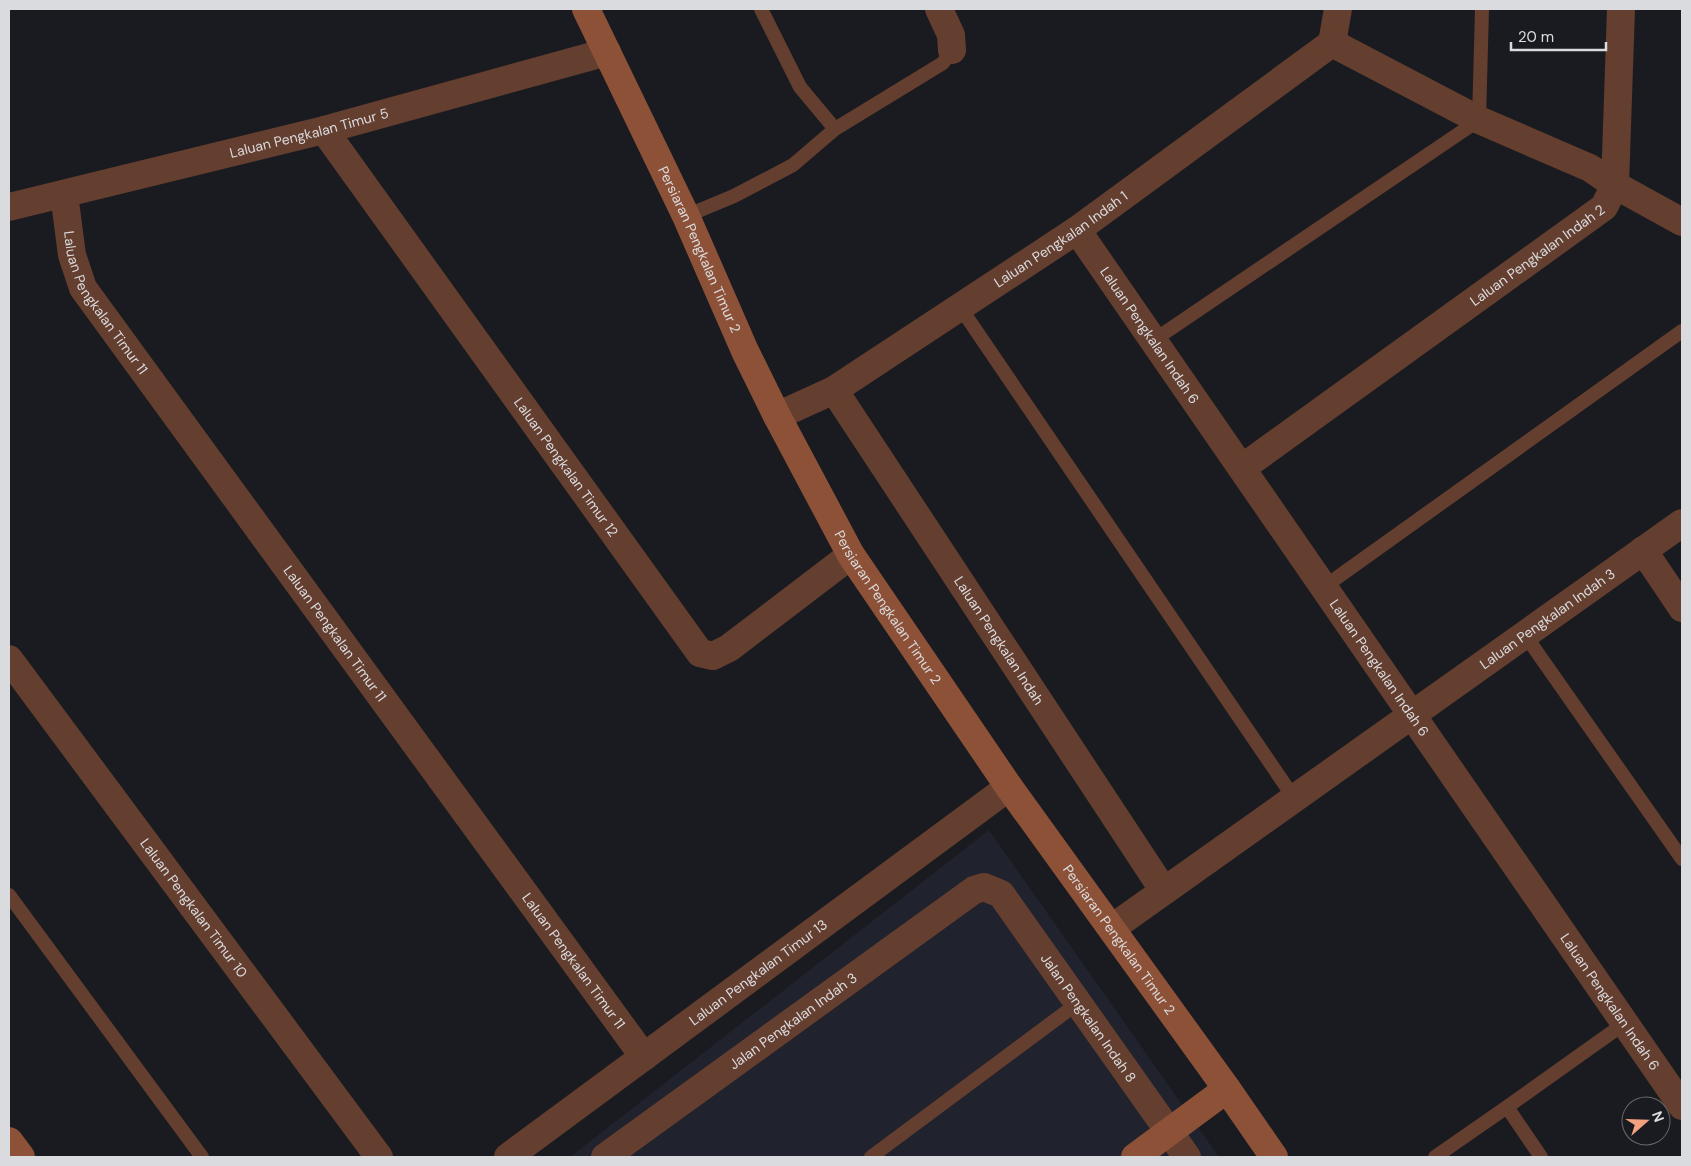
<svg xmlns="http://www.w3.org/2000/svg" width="1691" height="1166" viewBox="0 0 1691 1166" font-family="'DM Sans',sans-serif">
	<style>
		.built { fill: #20222d }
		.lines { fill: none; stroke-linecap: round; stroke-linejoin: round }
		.lane { stroke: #643e2e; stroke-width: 14 }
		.street { stroke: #643e2e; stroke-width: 28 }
		.secondary { stroke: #8d5137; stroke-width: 28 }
		.labels { text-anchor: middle; stroke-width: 5; stroke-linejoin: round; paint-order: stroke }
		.street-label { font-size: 14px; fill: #dadbdf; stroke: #1a1b20 }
	</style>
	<rect width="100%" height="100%" fill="#1a1b20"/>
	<path class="built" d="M989 830 1219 1157H570Z"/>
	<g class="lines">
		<path class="lane" d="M761 9 800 87 835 129 943 63 952 50
			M686 216 734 196 793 165 835 129
			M960 307 1294 798
			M1154 340 1479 120 1482 9
			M1324 587 1682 331
			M1525 635 1682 859
			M9 895 202 1157
			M1507 1107 1625 1023
			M871 1157 1078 1003
			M1435 1157 1507 1107 1541 1157"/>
		<g class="street">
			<path d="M939 9 951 35 952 50"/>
			<path d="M1621 9 1615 185 1682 222"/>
			<path d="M1332 43 1338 9"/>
			<path id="s1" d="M324 130 700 653 713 656 729 648 851 555"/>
			<path id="s2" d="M64 194 72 255 83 288 644 1057"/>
			<path id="s3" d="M9 207 324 130 607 52"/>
			<path id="s4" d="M1077 230 1682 1106"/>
			<path id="s5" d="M834 390 1164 891"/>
			<path id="s6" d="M777 416 834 390 1077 230 1332 43"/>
			<path id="s7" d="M1242 468 1604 207 1615 185 1590 168 1479 120 1332 43"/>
			<path d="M1643 550 1682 608"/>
			<path id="s8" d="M9 659 379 1157"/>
			<path id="s9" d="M1112 928 1682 523"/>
			<path id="s10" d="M508 1157 1009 787"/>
			<path id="s11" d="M605 1157 974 890 984 887 1001 894 1187 1157"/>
		</g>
		<g class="secondary">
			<path id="s12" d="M586 9 686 216 745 351 777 416 851 555 1009 787 1227 1089 1274 1157"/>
			<path d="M9 1141 21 1157"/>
			<path d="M1135 1157 1227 1089"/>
		</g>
	</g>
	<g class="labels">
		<g class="street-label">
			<text dy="5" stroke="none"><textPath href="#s3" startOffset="309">Laluan Pengkalan Timur 5</textPath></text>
			<text dy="5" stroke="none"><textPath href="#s6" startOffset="335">Laluan Pengkalan Indah 1</textPath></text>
			<text dy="5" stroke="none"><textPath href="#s12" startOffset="266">Persiaran Pengkalan Timur 2</textPath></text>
			<text dy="5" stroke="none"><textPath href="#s7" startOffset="364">Laluan Pengkalan Indah 2</textPath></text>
			<text dy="5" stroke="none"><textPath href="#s2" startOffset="119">Laluan Pengkalan Timur 11</textPath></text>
			<text dy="5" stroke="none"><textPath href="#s4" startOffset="128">Laluan Pengkalan Indah 6</textPath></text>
			<text dy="5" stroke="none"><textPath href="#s1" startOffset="415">Laluan Pengkalan Timur 12</textPath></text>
			<text dy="5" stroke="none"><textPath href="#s12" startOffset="671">Persiaran Pengkalan Timur 2</textPath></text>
			<text dy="5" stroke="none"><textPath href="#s9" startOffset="534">Laluan Pengkalan Indah 3</textPath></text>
			<text dy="5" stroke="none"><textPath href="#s2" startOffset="524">Laluan Pengkalan Timur 11</textPath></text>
			<text dy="5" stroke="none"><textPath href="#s5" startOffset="300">Laluan Pengkalan Indah</textPath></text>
			<text dy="5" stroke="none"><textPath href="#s4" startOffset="532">Laluan Pengkalan Indah 6</textPath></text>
			<text dy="5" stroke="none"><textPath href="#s8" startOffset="310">Laluan Pengkalan Timur 10</textPath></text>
			<text dy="5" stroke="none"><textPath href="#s12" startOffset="1076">Persiaran Pengkalan Timur 2</textPath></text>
			<text dy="5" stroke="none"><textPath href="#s2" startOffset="929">Laluan Pengkalan Timur 11</textPath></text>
			<text dy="5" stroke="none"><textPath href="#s10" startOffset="311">Laluan Pengkalan Timur 13</textPath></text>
			<text dy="5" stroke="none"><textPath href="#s4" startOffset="938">Laluan Pengkalan Indah 6</textPath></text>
			<text dy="5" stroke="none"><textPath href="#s11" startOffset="636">Jalan Pengkalan Indah 8</textPath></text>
			<text dy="5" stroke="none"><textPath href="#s11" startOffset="232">Jalan Pengkalan Indah 3</textPath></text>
		</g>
	</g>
	<rect width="1691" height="1166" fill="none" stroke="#dadbdf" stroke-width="20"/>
	<g transform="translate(1646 1121) rotate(70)"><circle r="24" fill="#1a1b20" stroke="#67686c"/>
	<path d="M0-4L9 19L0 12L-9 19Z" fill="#f2a17e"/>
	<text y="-8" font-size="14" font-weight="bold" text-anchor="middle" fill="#dadbdf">N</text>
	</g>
	<path d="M1511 42v8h95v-8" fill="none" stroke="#dadbdf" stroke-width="2.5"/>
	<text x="1518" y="42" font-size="15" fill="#dadbdf" stroke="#1a1b20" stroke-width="4" paint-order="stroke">20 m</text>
</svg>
